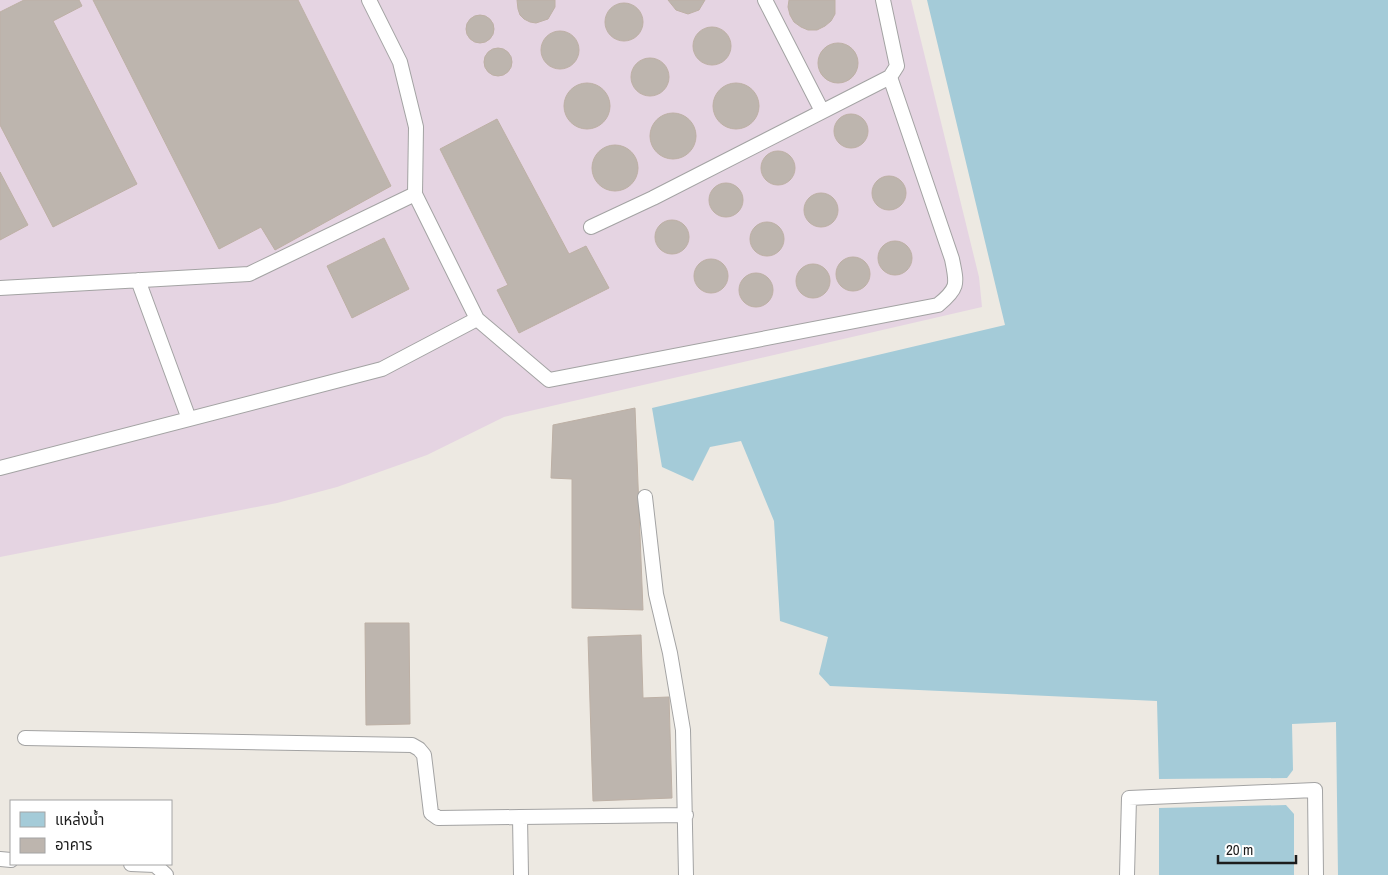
<svg xmlns="http://www.w3.org/2000/svg" width="1388" height="875" viewBox="0 0 1388 875" font-family="'Archivo Narrow','Noto Sans Thai',sans-serif">
	<style>
		.industrial { fill: #e5d4e2 }
		.water { fill: #a4cbd8 }
		.building { fill: #bdb5ae; stroke: #bdb0a5 }
		.lines { fill: none; stroke-linecap: round; stroke-linejoin: round }
		.lane-casing { stroke: #a3a3a3; stroke-width: 16 }
		.lane { stroke: #fff; stroke-width: 14 }
	</style>
	<rect width="100%" height="100%" fill="#ede9e2"/>
	<path class="industrial" d="M0 0H911L979 277 982 307 504 417 427 455 337 487 277 503 0 557Z"/>
	<path class="water" d="M927 0H1388V875H1338L1336 722 1292 724 1293 770 1287 778 1159 779 1157 701 830 686 819 674 828 637 780 621 774 521 741 441 710 447 693 481 662 467 652 408 1005 325Z
		M1286 805 1294 814V875H1159V808Z"/>
	<path class="building" d="M24 0H79L82 6 53 21 137 184 53 227 0 125V12Z
		M93 0H298L391 186 275 250 261 227 219 249Z
		M517 0H555V7L548 19 536 23 530 22 524 19 520 15 518 9Z
		M668 0H705L699 10 688 14 676 10Z
		M789 0H835V14L831 21 825 26 817 30H808L801 27 794 22 790 15 788 7Z
		M605 22a19 19 0 1 1 38 0a19 19 0 1 1-38 0Z
		M466 29a14 14 0 1 1 28 0a14 14 0 1 1-28 0Z
		M693 46a19 19 0 1 1 38 0a19 19 0 1 1-38 0Z
		M541 50a19 19 0 1 1 38 0a19 19 0 1 1-38 0Z
		M818 63a20 20 0 1 1 40 0a20 20 0 1 1-40 0Z
		M484 62a14 14 0 1 1 28 0a14 14 0 1 1-28 0Z
		M631 77a19 19 0 1 1 38 0a19 19 0 1 1-38 0Z
		M564 106a23 23 0 1 1 46 0a23 23 0 1 1-46 0Z
		M713 106a23 23 0 1 1 46 0a23 23 0 1 1-46 0Z
		M650 136a23 23 0 1 1 46 0a23 23 0 1 1-46 0Z
		M834 131a17 17 0 1 1 34 0a17 17 0 1 1-34 0Z
		M497 119 569 254 586 246 609 288 519 333 497 290 508 285 440 149Z
		M592 168a23 23 0 1 1 46 0a23 23 0 1 1-46 0Z
		M761 168a17 17 0 1 1 34 0a17 17 0 1 1-34 0Z
		M0 172 28 225 0 240Z
		M872 193a17 17 0 1 1 34 0a17 17 0 1 1-34 0Z
		M709 200a17 17 0 1 1 34 0a17 17 0 1 1-34 0Z
		M804 210a17 17 0 1 1 34 0a17 17 0 1 1-34 0Z
		M655 237a17 17 0 1 1 34 0a17 17 0 1 1-34 0Z
		M750 239a17 17 0 1 1 34 0a17 17 0 1 1-34 0Z
		M384 238 409 289 352 318 327 266Z
		M878 258a17 17 0 1 1 34 0a17 17 0 1 1-34 0Z
		M836 274a17 17 0 1 1 34 0a17 17 0 1 1-34 0Z
		M694 276a17 17 0 1 1 34 0a17 17 0 1 1-34 0Z
		M796 281a17 17 0 1 1 34 0a17 17 0 1 1-34 0Z
		M739 290a17 17 0 1 1 34 0a17 17 0 1 1-34 0Z
		M635 408 643 610 572 608V479L551 478 553 425Z
		M365 623H409L410 724 366 725Z
		M641 635 643 698 669 697 672 798 593 801 588 637Z"/>
	<g class="lines">
		<defs>
			<path id="lane" d="M369 0 400 62 416 127 415 194
				M765 0 822 111
				M591 227 653 198 890 77 897 66 883 0
				M138 280 189 419
				M0 288 249 274 415 194 477 319 549 380 938 305C959 288 957 284 952 259L890 77
				M0 468 382 369 477 319
				M645 497 656 594 670 653 683 730 686 875
				M25 738 412 745 419 749 424 755 431 813 438 818 520 817 521 875
				M520 817 686 815
				M0 859 11 860
				M131 864 155 865 166 875
				M1127 875 1129 798 1315 790 1316 875"/>
		</defs>
		<use href="#lane" class="lane-casing"/>
		<use href="#lane" class="lane"/>
	</g>
	<rect x="10" y="800" width="162" height="65" fill="#ffffff" stroke="#a4a4a4"/>
	<rect x="20" y="812" width="25" height="15" fill="#a4cbd8" stroke="#a4a4a4"/>
	<text x="55" y="825" font-size="15" fill="#1c1c1c">แหล่งน้ำ</text>
	<rect x="20" y="838" width="25" height="15" fill="#bdb5ae" stroke="#a4a4a4"/>
	<text x="55" y="850" font-size="15" fill="#1c1c1c">อาคาร</text>
	<path d="M1218 855v8h78v-8" fill="none" stroke="#1c1c1c" stroke-width="2.5"/>
	<text x="1226" y="855" font-size="15" fill="#1c1c1c" stroke="#ffffff" stroke-width="4" paint-order="stroke">20 m</text>
</svg>
